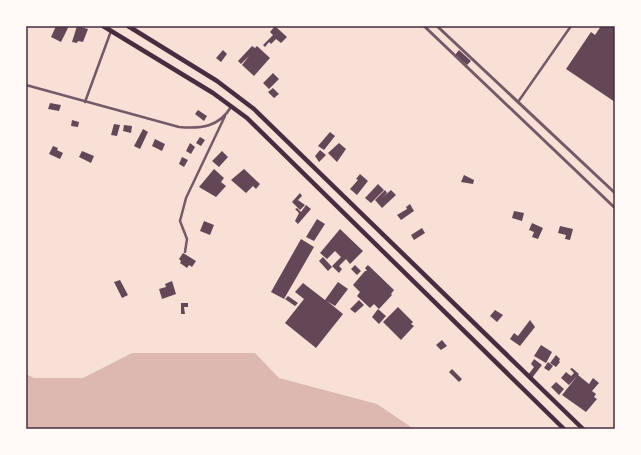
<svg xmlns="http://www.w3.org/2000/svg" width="641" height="455" viewBox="0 0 641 455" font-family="Ubuntu,sans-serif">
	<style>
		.water { fill: #dcb8b0 }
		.building { fill: #644757 }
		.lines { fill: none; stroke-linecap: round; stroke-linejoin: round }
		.minor { stroke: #755966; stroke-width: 2.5 }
		.tertiary { stroke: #755966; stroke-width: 3 }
		.trunk { stroke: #4a2c40; stroke-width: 4.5 }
		.neatline { fill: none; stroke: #4a2c40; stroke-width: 1.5 }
	</style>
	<rect width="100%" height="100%" fill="#f7e1d7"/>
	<path class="water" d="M132 353H255L279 378 377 404 414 429H26V374L34 378H83Z"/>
	<path class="building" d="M56 26H69L61 42 51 37Z
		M77 26 88 29 83 42 78 41 77 43 72 42Z
		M275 26 287 37 281 43 276 39 271 44 269 42 265 47 263 45 273 35 270 32Z
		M601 26H615V102L566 69 591 32 595 35Z
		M252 46 255 48 257 46 270 58 254 76 242 65 249 56 241 64 238 61Z
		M223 50 227 54 221 62 216 58Z
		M459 50 471 61 467 65 455 55Z
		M273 73 279 79 269 89 263 83Z
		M273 88 279 94 274 98 268 92Z
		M50 103 61 105 59 111 48 109Z
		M198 110 207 116 204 121 195 114Z
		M72 120 79 122 78 127 71 126Z
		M114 124 120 125 117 136 111 135Z
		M124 125 132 126 131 133 123 131Z
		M143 129 148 132 140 149 134 146Z
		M330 132 335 136 324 150 318 146Z
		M200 137 205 140 201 146 196 143Z
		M155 139 165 144 162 151 152 146Z
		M190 143 195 147 191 154 186 151Z
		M339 143 346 149 337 162 328 153Z
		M53 146 58 148 57 150 63 153 60 159 49 154Z
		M320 150 326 155 319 162 315 156Z
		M82 151 94 156 91 163 79 157Z
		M222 151 228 157 219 167 212 161Z
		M182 157 188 160 184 167 179 164Z
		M214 169 224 178 221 182 226 186 216 197 199 187Z
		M244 169 260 184 256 189 253 186 246 193 231 180Z
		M360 174 368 181 357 195 350 189 358 180 356 179Z
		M464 175 474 180 473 184 461 182Z
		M378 184 384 190 371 203 365 198Z
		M385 190 387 193 382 198 391 190 396 195 382 208 375 200Z
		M300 193 302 196 298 200 305 205 300 210 292 202Z
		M410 204 414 211 401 220 397 215 407 209 406 207Z
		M306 205 311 209 298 224 295 221 299 213 295 209 297 208 301 212Z
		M514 211 524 213 522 221 512 218Z
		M317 219 325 224 314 241 306 237Z
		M204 221 214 225 210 235 200 231Z
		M532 223 543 228 538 239 532 237 534 232 529 230Z
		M560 226 573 229 570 240 565 239 566 235 558 233Z
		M422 228 425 233 414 240 411 235Z
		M340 229 363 251 350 264 346 259 339 266 342 269 339 273 332 266 341 257 335 251 327 259 320 253Z
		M301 239 314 247 284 299 271 292Z
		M183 253 196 261 192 267 189 265 187 268 180 263 181 261 179 259Z
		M323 257 332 267 328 271 319 261Z
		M355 265 361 271 357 275 351 269Z
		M368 265 394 290 391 294 392 295 379 309 374 304 370 308 357 296 360 292 353 285 365 271H367L365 268Z
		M120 280 128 295 122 298 114 282Z
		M172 281 176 294 162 299 159 289 166 287 165 284Z
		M338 282 348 289 335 306 327 301 343 314 316 348 285 323 304 299 295 292 303 283 325 300Z
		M288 296 298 303 295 306 285 299Z
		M359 300 364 305 355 313 350 309Z
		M181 303H188V307H184L185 314H181Z
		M398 307 413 322 411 324 414 326 401 340 383 322Z
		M378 309 386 316 379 324 372 317Z
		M495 310 503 315 497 322 490 316Z
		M530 320 535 327 520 346 510 339 514 333 518 336Z
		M442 340 447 346 441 350 436 345Z
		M541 345 552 352 546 363 534 356Z
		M556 355 560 359 559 361 560 362 556 367 550 363Z
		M534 359 542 365 532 378 528 375 534 367 531 364Z
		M548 362 553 366 549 371 544 368Z
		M572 368 579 374 569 385 561 378 566 372 571 376 574 373 570 369Z
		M452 369 462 379 459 382 449 372Z
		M578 375 589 384 593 378 599 383 592 391 596 394 594 397 597 399 586 412 562 395Z
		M556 382 564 389 559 395 551 387Z"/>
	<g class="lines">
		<path class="minor" d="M26 85 179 127C201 129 219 127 231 107
			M85 102 111 31
			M518 102 571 26
			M185 252 187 239 180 221 186 198 225 116"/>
		<path class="tertiary" d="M424 26 615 208
			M437 26 615 193"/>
		<path class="trunk" d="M103 26 213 93 247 118 564 429
			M128 26 217 81 254 109 583 429"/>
	</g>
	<rect width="641" height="455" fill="none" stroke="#fffaf5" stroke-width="54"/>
	<rect x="27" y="27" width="587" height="401" class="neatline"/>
</svg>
